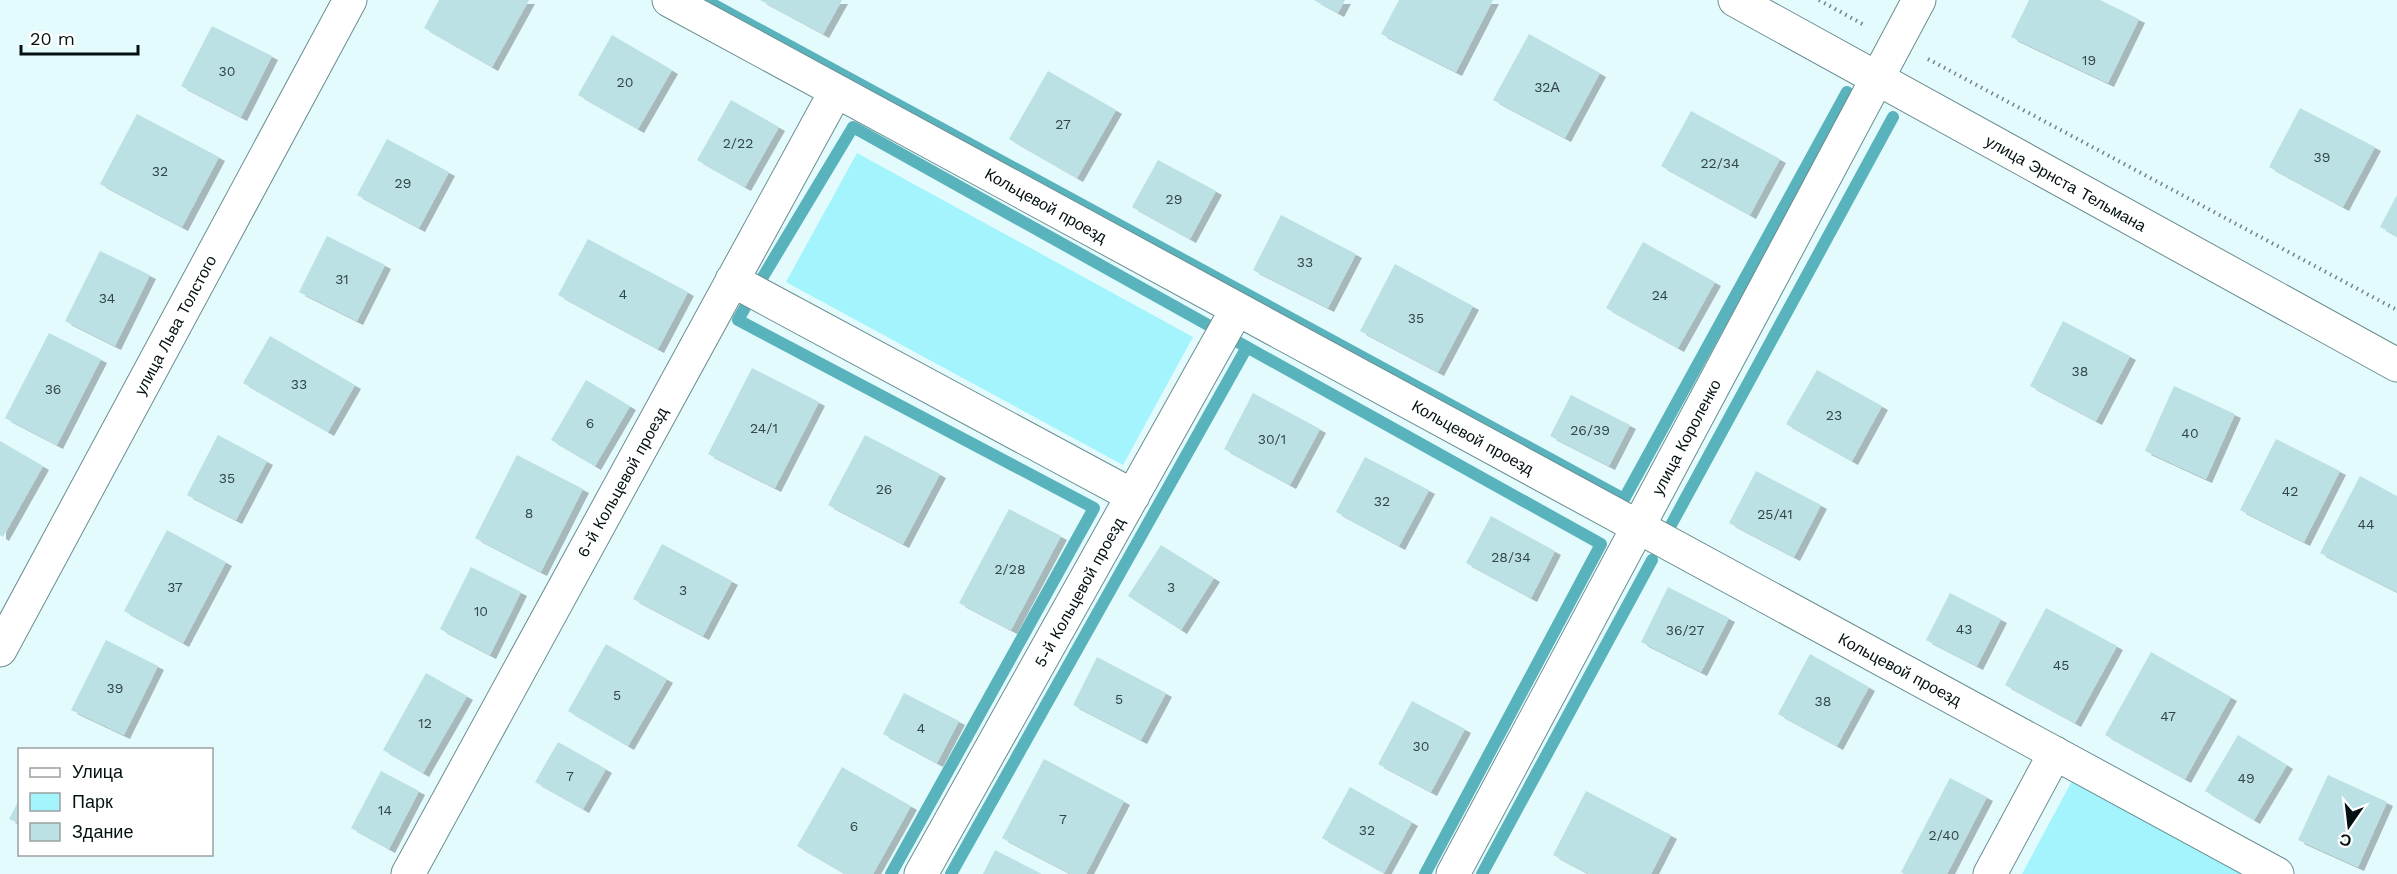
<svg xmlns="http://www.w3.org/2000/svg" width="2397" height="874" viewBox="0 0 2397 874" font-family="'Work Sans',sans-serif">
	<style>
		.green { fill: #a3f4fc }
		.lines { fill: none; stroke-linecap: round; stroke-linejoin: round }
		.stream { stroke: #59b3bc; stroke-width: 12 }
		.building { fill: #bbe1e5; filter: url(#shadow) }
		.minor-casing { stroke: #6a8e91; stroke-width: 35 }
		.secondary-casing { stroke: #6a8e91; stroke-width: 35 }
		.path { stroke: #718385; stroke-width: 4; stroke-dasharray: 1.5 4.5; stroke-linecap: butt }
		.minor { stroke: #fff; stroke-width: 33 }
		.secondary { stroke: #fff; stroke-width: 33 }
		.labels { text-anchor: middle; stroke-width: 4.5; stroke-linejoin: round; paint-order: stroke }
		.number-label { font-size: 14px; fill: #324548 }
		.street-label { font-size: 16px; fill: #041113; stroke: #fff }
	</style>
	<defs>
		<filter id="shadow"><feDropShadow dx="6" dy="4" stdDeviation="0" flood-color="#0004"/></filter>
	</defs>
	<rect width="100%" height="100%" fill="#e4fbfd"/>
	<path class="green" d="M857 153 1193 337 1123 465 786 282Z
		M2073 779 2250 874H2022Z"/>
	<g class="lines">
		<path class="stream" d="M705 0 1624 499 1847 92
			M755 290 853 127 1217 330
			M752 295 738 320 1094 508 891 874
			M1227 336 1601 544 1425 874
			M1671 525 1893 117
			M951 874 1247 347
			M1482 874 1652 560"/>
	</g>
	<path class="building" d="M439 0H529L492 67 424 28Z
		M760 0H842L823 34Z
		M1314 0H1345L1338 13Z
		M1399 0H1493L1456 72 1381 34Z
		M2029 0H2100L2139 19 2108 83 2011 37Z
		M212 26 272 56 241 117 181 86Z
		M1529 34 1600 73 1565 138 1493 100Z
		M612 35 672 70 638 129 578 95Z
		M1048 71 1116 110 1077 178 1009 139Z
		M731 100 779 127 745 187 697 160Z
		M2300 108 2375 147 2343 207 2269 167Z
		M1691 111 1780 159 1750 215 1661 166Z
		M137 114 219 157 182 227 100 184Z
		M387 139 449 172 419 228 357 195Z
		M1158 160 1216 191 1190 239 1132 207Z
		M2397 195V236L2380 227Z
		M1281 215 1356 254 1328 308 1253 270Z
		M327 236 385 265 357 321 299 292Z
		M588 239 688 292 658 349 558 295Z
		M1643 242 1715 282 1678 348 1606 308Z
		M100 251 150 275 115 346 65 321Z
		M1395 264 1473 306 1438 372 1360 331Z
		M2063 321 2130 356 2096 421 2030 386Z
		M49 333 101 359 57 445 5 418Z
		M270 336 355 385 328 432 243 383Z
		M752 368 819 402 775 488 708 454Z
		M1817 370 1882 406 1852 461 1786 424Z
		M586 380 630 406 595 466 551 440Z
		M2174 386 2235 414 2206 479 2145 451Z
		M1253 393 1320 429 1290 485 1224 449Z
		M1571 395 1630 425 1609 466 1550 436Z
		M218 435 267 461 236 520 187 495Z
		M865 435 940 474 903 544 828 505Z
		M2276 439 2340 471 2304 542 2240 510Z
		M0 441 43 466 3 537 0 535Z
		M517 455 583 489 541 572 475 538Z
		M1365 457 1429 490 1399 546 1336 512Z
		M1756 471 1821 505 1794 557 1729 523Z
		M2360 476 2397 496V592L2320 553Z
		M1009 509 1061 536 1011 630 959 603Z
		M1491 516 1555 551 1531 598 1466 563Z
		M167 530 226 562 183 643 124 611Z
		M662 544 732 581 703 636 633 599Z
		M1161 545 1214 578 1181 630 1128 596Z
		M471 567 521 592 490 655 440 629Z
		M1668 587 1729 618 1701 672 1641 642Z
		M1950 593 2001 619 1977 666 1926 640Z
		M2046 608 2117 646 2075 723 2005 685Z
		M106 640 158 666 124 735 71 710Z
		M606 644 667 679 628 746 568 711Z
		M2151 652 2231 697 2185 779 2105 735Z
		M1810 654 1869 687 1837 746 1778 714Z
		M1097 657 1166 693 1141 740 1073 705Z
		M426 673 467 696 423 773 383 750Z
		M904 693 959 721 937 763 883 734Z
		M1412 701 1465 729 1431 792 1378 764Z
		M2238 735 2287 765 2254 820 2205 791Z
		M558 742 606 769 583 809 535 782Z
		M1044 759 1124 801 1086 874H1071L1002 838Z
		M842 767 911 806 873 874H845L797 846Z
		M381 771 419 791 389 849 351 828Z
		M2328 775 2387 802 2358 867 2298 840Z
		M1950 778 1987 797 1947 874H1904L1901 872Z
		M1350 787 1412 822 1384 873 1322 838Z
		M1586 791 1671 835 1651 874H1589L1553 855Z
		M20 798V824L9 819Z
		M995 850 1042 874H983Z"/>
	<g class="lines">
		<defs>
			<path id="minor" d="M669 0 2277 874
				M732 280 1133 496
				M0 650 350 0
				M408 874 836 91
				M921 874 1237 309
				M1453 874 1919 0
				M1990 874 2055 753"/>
			<path id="secondary" d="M1735 0 2397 365"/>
		</defs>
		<use href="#minor" class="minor-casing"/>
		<use href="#secondary" class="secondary-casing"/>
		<path class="path" d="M1819 0 1866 26
			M1928 59 2397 310"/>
		<use href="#minor" class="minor"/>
		<use href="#secondary" class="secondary"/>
	</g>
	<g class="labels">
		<g class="number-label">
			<text x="2089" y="65">19</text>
			<text x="227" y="76">30</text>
			<text x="625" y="87">20</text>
			<text x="1547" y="92">32А</text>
			<text x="1063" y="129">27</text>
			<text x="738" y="148">2/22</text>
			<text x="2322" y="162">39</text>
			<text x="1720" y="168">22/34</text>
			<text x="160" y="176">32</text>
			<text x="403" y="188">29</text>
			<text x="1174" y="204">29</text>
			<text x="1305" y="267">33</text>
			<text x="342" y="284">31</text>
			<text x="623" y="299">4</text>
			<text x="1660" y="300">24</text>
			<text x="107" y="303">34</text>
			<text x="1416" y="323">35</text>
			<text x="2080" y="376">38</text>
			<text x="299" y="389">33</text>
			<text x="53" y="394">36</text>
			<text x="1834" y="420">23</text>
			<text x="590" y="428">6</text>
			<text x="764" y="433">24/1</text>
			<text x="1590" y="435">26/39</text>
			<text x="2190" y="438">40</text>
			<text x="1272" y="444">30/1</text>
			<text x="227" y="483">35</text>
			<text x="884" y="494">26</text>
			<text x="2290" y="496">42</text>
			<text x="1382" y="506">32</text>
			<text x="529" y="518">8</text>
			<text x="1775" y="519">25/41</text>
			<text x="2366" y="529">44</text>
			<text x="1511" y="562">28/34</text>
			<text x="1010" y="574">2/28</text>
			<text x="175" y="592">37</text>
			<text x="1171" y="592">3</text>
			<text x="683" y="595">3</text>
			<text x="481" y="616">10</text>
			<text x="1964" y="634">43</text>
			<text x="1685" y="635">36/27</text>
			<text x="2061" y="670">45</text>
			<text x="115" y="693">39</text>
			<text x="617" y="700">5</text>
			<text x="1119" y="704">5</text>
			<text x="1823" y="706">38</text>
			<text x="2168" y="721">47</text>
			<text x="425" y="728">12</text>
			<text x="921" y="733">4</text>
			<text x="1421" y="751">30</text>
			<text x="570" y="781">7</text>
			<text x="2246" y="783">49</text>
			<text x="385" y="815">14</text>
			<text x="1063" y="824">7</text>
			<text x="854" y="831">6</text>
			<text x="1367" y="835">32</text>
			<text x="1944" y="840">2/40</text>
		</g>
		<g class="street-label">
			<text transform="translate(2066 183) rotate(29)" y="6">улица Эрнста Тельмана</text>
			<text transform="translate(1046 205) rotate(29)" y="6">Кольцевой проезд</text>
			<text transform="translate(175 325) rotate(-62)" y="6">улица Льва Толстого</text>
			<text transform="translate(1473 437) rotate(29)" y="6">Кольцевой проезд</text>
			<text transform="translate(1686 437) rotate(-62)" y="6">улица Короленко</text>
			<text transform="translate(622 482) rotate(-61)" y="6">6-й Кольцевой проезд</text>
			<text transform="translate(1079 592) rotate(-61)" y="6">5-й Кольцевой проезд</text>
			<text transform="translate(1900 669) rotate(28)" y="6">Кольцевой проезд</text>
		</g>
	</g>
	<rect x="18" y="748" width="195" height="108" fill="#ffffff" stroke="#9ba0a1" stroke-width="1.5"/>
	<rect x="30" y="768" width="30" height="9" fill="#ffffff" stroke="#9ba0a1" stroke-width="1.5"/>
	<text x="72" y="778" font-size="18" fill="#041113">Улица</text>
	<rect x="30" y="793" width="30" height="18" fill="#a3f4fc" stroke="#9ba0a1" stroke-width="1.5"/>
	<text x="72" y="808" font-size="18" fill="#041113">Парк</text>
	<rect x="30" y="823" width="30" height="18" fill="#bbe1e5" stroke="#9ba0a1" stroke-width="1.5"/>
	<text x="72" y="838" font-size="18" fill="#041113">Здание</text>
	<g transform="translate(2349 826) rotate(194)" stroke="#ffffff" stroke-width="4.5" paint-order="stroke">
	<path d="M0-4.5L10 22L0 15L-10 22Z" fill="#041113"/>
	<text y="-9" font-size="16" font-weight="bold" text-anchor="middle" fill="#041113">С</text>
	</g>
	<path d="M21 45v9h117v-9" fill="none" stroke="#041113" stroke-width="3"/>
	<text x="30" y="45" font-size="18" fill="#041113" stroke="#ffffff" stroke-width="4.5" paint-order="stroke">20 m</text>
</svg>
